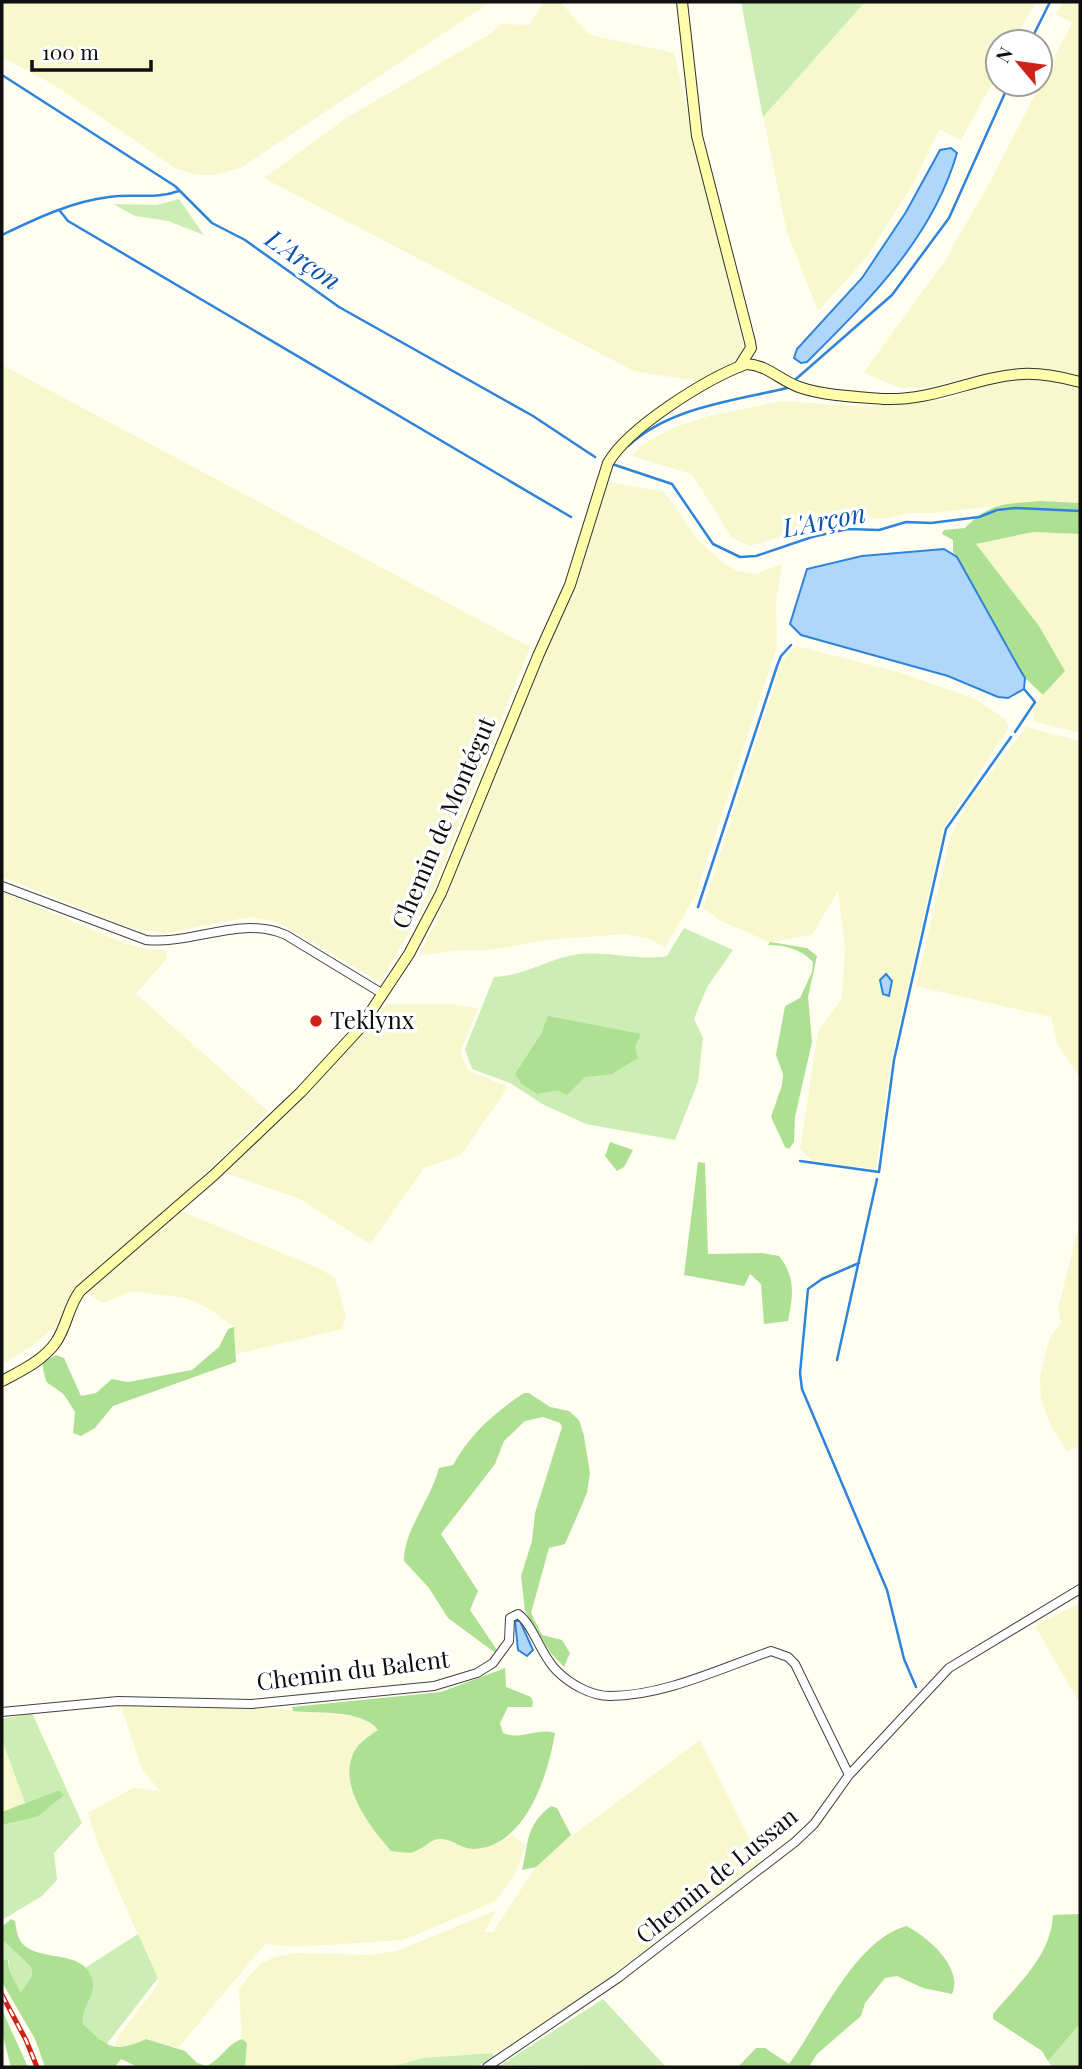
<svg xmlns="http://www.w3.org/2000/svg" width="1082" height="2069" viewBox="0 0 1082 2069" font-family="'Playfair Display',serif">
	<style>
		.farmland { fill: #f7f8cd }
		.green { fill: #cceeb5 }
		.forest { fill: #ade093 }
		.water { fill: #afd7fc; stroke: #2e83db; stroke-width: 2 }
		.lines { fill: none; stroke-linecap: round; stroke-linejoin: round }
		.stream { stroke: #2e83db; stroke-width: 2.5 }
		.street-casing { stroke: #424242; stroke-width: 10 }
		.secondary-casing { stroke: #313131; stroke-width: 12 }
		.street { stroke: #fff; stroke-width: 8 }
		.secondary { stroke: #ffffab; stroke-width: 10 }
		.rail-casing { stroke: #cd2318; stroke-width: 5 }
		.rail { stroke: #fff; stroke-width: 2.5; stroke-dasharray: 8; stroke-linecap: butt }
		.poi-dot { fill: #cd2318; stroke: #fff; stroke-width: 2.5 }
		.labels { text-anchor: middle; stroke-width: 7; stroke-linejoin: round; paint-order: stroke }
		.street-label { font-size: 24px; fill: #0f0f0f; stroke: #fff }
		.poi-label { font-size: 24px; fill: #0f0f0f; stroke: #fff; text-anchor: start }
		.water-label { font-size: 26px; font-style: italic; fill: #0a54ae; stroke: #fff }
	</style>
	<rect width="100%" height="100%" fill="#fffef0"/>
	<path class="farmland" d="M2 2H491L240 168 213 175H196L175 168 54 85 2 57Z
		M544 2H560L590 35 674 53 745 353 702 382 634 371 264 178 348 117 490 34 501 24 529 25Z
		M865 2H1036L1014 42H998V72L961 140 939 129 914 182 867 257 818 311 787 232 763 117Z
		M1063 2H1080V378L1032 369 1000 371 929 387 901 388 873 377 864 372 944 262 990 182 1072 23 1056 14Z
		M4 366 530 647 432 893 380 982 278 922 249 917 166 933 134 929 2 877V368Z
		M1034 378 1080 388V503L1041 501 934 513H908L884 519 858 518 816 526 750 546 732 538 692 474 632 456 642 445 672 428 709 416 782 401 854 406 909 403 945 399 1005 380Z
		M608 482 664 492 699 541 723 563 737 571 755 574 782 564 776 602 777 646 696 894 665 948 649 939 625 934 547 940 491 950H458L419 956 441 911 543 658 578 583Z
		M1033 532 1080 534V733L1034 721 1033 706 1065 671 1039 626 976 544Z
		M796 646 902 673 977 700 1005 719 1009 727 943 828 891 1061 876 1169 813 1161 800 1149 818 1032 842 998 845 947 838 891 812 935 770 942 721 921 703 908 782 661Z
		M1026 727 1080 741V1078L1057 1043 1051 1017 916 986 950 838 967 804Z
		M2 892 114 939 144 949 165 950 167 958 136 994 268 1111 171 1207 318 1268 335 1278 346 1316 342 1329 236 1354 234 1327 208 1308 186 1298 132 1291 103 1303 78 1287 57 1325 31 1347 2 1364Z
		M387 1004H451L478 1008 461 1050 463 1060 469 1071 508 1087 461 1155 424 1168 370 1244 300 1199 223 1172 308 1094Z
		M1080 1221V1446L1067 1451 1051 1426 1041 1399 1040 1376 1050 1337 1061 1324 1058 1309Z
		M1080 1603V1704L1035 1626Z
		M121 1706 258 1707 358 1717 373 1722 379 1730 365 1738 416 1852 428 1843 441 1839 470 1849 502 1842 512 1835 525 1845 516 1872 496 1901 403 1940 295 1947 265 1944 178 2048 146 2039 125 2049 115 2047 117 2038 159 1983 99 1846 88 1813 133 1788 160 1791 142 1769Z
		M2 1740 25 1803 2 1812Z
		M700 1740 761 1862 603 1982 503 2050 492 2053 423 2058 391 2067H245L247 2043 242 2039 239 1989 259 1965 274 1957 298 1953 369 1955 397 1951 497 1910 484 1932H493L541 1859Z"/>
	<path class="green" d="M741 2H865L763 117Z
		M179 199 204 235 168 221 135 216 113 204 157 205Z
		M684 928 733 950 707 987 694 1019 703 1038 698 1082 675 1140 586 1124 544 1105 510 1083 472 1069 465 1049 494 977C525 976 549 958 579 954 608 951 639 961 667 956Z
		M32 1713 82 1823 54 1853 57 1880 42 1896 2 1920V1825L37 1817 59 1790 25 1803 2 1740V1719Z
		M138 1934 158 1978 106 2045 83 2025C79 2001 104 1994 85 1968Z
		M2 1938 31 1967 32 1976 21 1994 9 1970V1960L2 1959Z
		M603 1999 666 2067 501 2065Z
		M1080 2024V2067H1052L1048 2061Z
		M492 2053 494 2056 477 2067H391L423 2058Z"/>
	<path class="forest" d="M1041 501 1080 503V534L1033 532 976 544 1039 626 1065 671 1043 695 1025 678 953 552V540L942 534 944 530 965 528C990 502 1006 504 1041 501Z
		M770 942 807 948 817 956 808 997 812 1042 795 1117 794 1142 789 1149 785 1147 771 1117 782 1085 783 1074 776 1055 785 1006 800 998 812 972 813 962C801 949 785 945 768 945Z
		M548 1016 641 1034 635 1047 638 1058 612 1074 585 1077 567 1095 558 1090 537 1094 522 1084 515 1074 541 1034Z
		M610 1142 633 1150 624 1167 617 1171 605 1156Z
		M698 1162 705 1163 708 1254 762 1253 779 1256C796 1277 793 1296 788 1321L764 1324 761 1284 750 1274 744 1286 684 1275Z
		M234 1327 236 1362 113 1406 95 1428 81 1436 73 1433 75 1412C71 1406 67 1398 62 1393 44 1379 47 1388 42 1363L56 1355 64 1358 81 1396 96 1393 112 1379 128 1382 192 1370 219 1347 228 1329Z
		M524 1393H529L550 1407 569 1411 579 1420 584 1436 590 1473 587 1493 565 1544 549 1548 531 1613 542 1635 562 1640 570 1653 564 1667 550 1652 525 1611 521 1576 532 1541 535 1513 562 1427 560 1423 543 1417 525 1421 504 1441 495 1464 441 1534 478 1591 470 1610 497 1650 494 1652 448 1618 429 1588 404 1561C403 1532 431 1499 439 1468L453 1465C471 1433 494 1413 524 1393Z
		M505 1668 506 1687 531 1697 533 1702 532 1707H508L500 1723 503 1733C520 1741 537 1727 555 1733 548 1776 525 1848 473 1849 462 1849 453 1840 442 1839 432 1838 426 1846 418 1850 410 1855 400 1852 391 1851 372 1829 340 1789 352 1757 356 1744 369 1736 378 1730 363 1709 317 1714 293 1711L292 1707 441 1692Z
		M59 1790 64 1795 37 1817 2 1825V1812Z
		M551 1806 557 1808 571 1835 536 1867 522 1870C529 1842 525 1826 551 1806Z
		M1080 1914V2024L1048 2061 1042 2051 993 2019V2014C1018 1984 1051 1956 1053 1915Z
		M11 1919 15 1921C16 1927 17 1936 21 1942 37 1963 82 1948 92 1978 97 1996 80 2007 83 2024 107 2047 114 2054 146 2039L185 2051 197 2063 207 2066C222 2058 226 2045 242 2039L247 2043 245 2067H138L121 2059 115 2067H45L35 2039 2 1982V1959L8 1960 9 1970 21 1993 32 1976 31 1967 2 1939V1927Z
		M906 1926C927 1936 964 1968 952 1994L923 1988 897 1976 885 1978 865 2003 861 2016 817 2054 809 2067H738L756 2048H765L789 2064C820 2022 854 1941 906 1926Z
		M2 2010 28 2067H11L2 2033Z"/>
	<path class="water" d="M951 148 957 153C932 239 869 300 807 362L801 363 794 358 797 349 862 278 906 212 940 150Z
		M944 549 957 557 1019 668 1025 678 1024 689 1008 698 998 697 948 676 801 635 790 624 807 569 862 556Z
		M886 974 892 981 889 996 883 994 880 980Z
		M515 1621H520L533 1650 527 1656 518 1650Z"/>
	<g class="lines">
		<path class="stream" d="M1030 42 1050 2
			M2 75 175 186 212 223 245 240 339 307 533 416 595 457
			M60 211 68 221 571 517
			M2 235C35 219 73 201 109 197 135 193 153 200 179 191
			M796 379 892 295 949 218 1009 84
			M628 446C670 407 733 401 787 388
			M612 464 672 484 713 544 740 557 756 556 812 537 848 529 879 530 906 522 931 523 979 517 997 510 1015 508 1080 511
			M1015 732 1035 702 1024 689
			M698 907 777 666 781 656 791 645
			M800 1161 879 1172 894 1060 946 829 1011 737
			M859 1263 822 1279 808 1289 800 1373 802 1389 887 1590 904 1659 916 1687
			M837 1360 877 1179"/>
		<defs>
			<path id="street" d="M2 886 146 940C192 945 241 915 286 935L383 994
				M2 1712 118 1701 252 1704 434 1686 477 1673 493 1663 509 1641 510 1618 518 1614C533 1624 541 1656 557 1671 570 1684 591 1696 610 1696 664 1696 721 1668 771 1651L788 1657 795 1664 849 1775
				M487 2067 618 1978 795 1842 814 1824 849 1775 949 1668 1080 1589"/>
			<path id="secondary" d="M682 2 697 136 750 342 751 348 739 367
				M2 1381C21 1371 44 1360 56 1342 67 1326 68 1307 80 1291L214 1175 301 1092 360 1028 409 954 441 893 538 656 570 585 608 463C629 427 706 379 746 364 768 365 779 380 799 387 824 396 858 397 884 399 935 401 974 377 1022 374 1041 373 1061 377 1080 382"/>
		</defs>
		<use href="#street" class="street-casing"/>
		<use href="#secondary" class="secondary-casing"/>
		<use href="#street" class="street"/>
		<use href="#secondary" class="secondary"/>
		<defs>
			<path id="rail" d="M2 1995 26 2040 37 2067"/>
		</defs>
		<use href="#rail" class="rail-casing"/>
		<use href="#rail" class="rail"/>
	</g>
	<circle class="poi-dot" cx="316" cy="1021" r="7"/>
	<g class="labels">
		<g class="street-label">
			<text transform="translate(444 823) rotate(-67)" y="8">Chemin de Montégut</text>
			<text transform="translate(353 1671) rotate(-7)" y="8">Chemin du Balent</text>
			<text transform="translate(717 1876) rotate(-39)" y="8">Chemin de Lussan</text>
		</g>
		<g class="poi-label">
			<text x="330" y="1029">Teklynx</text>
		</g>
		<g class="water-label">
			<text transform="translate(303 260) rotate(35)" y="9">L'Arçon</text>
			<text transform="translate(824 521) rotate(-11)" y="9">L'Arçon</text>
		</g>
	</g>
	<rect width="1082" height="2069" fill="none" stroke="#0f0f0f" stroke-width="7"/>
	<g transform="translate(1019 63) rotate(299)"><circle r="33" fill="#ffffff" stroke="#9f9f9f" stroke-width="2"/>
	<path d="M0-5L12 26L0 18L-12 26Z" fill="#cd2318"/>
	<text y="-10" font-size="19" font-weight="bold" text-anchor="middle" fill="#0f0f0f">N</text>
	</g>
	<path d="M32 60v10h119v-10" fill="none" stroke="#0f0f0f" stroke-width="3.5"/>
	<text x="42" y="60" font-size="21" fill="#0f0f0f" stroke="#ffffff" stroke-width="5" paint-order="stroke">100 m</text>
</svg>
